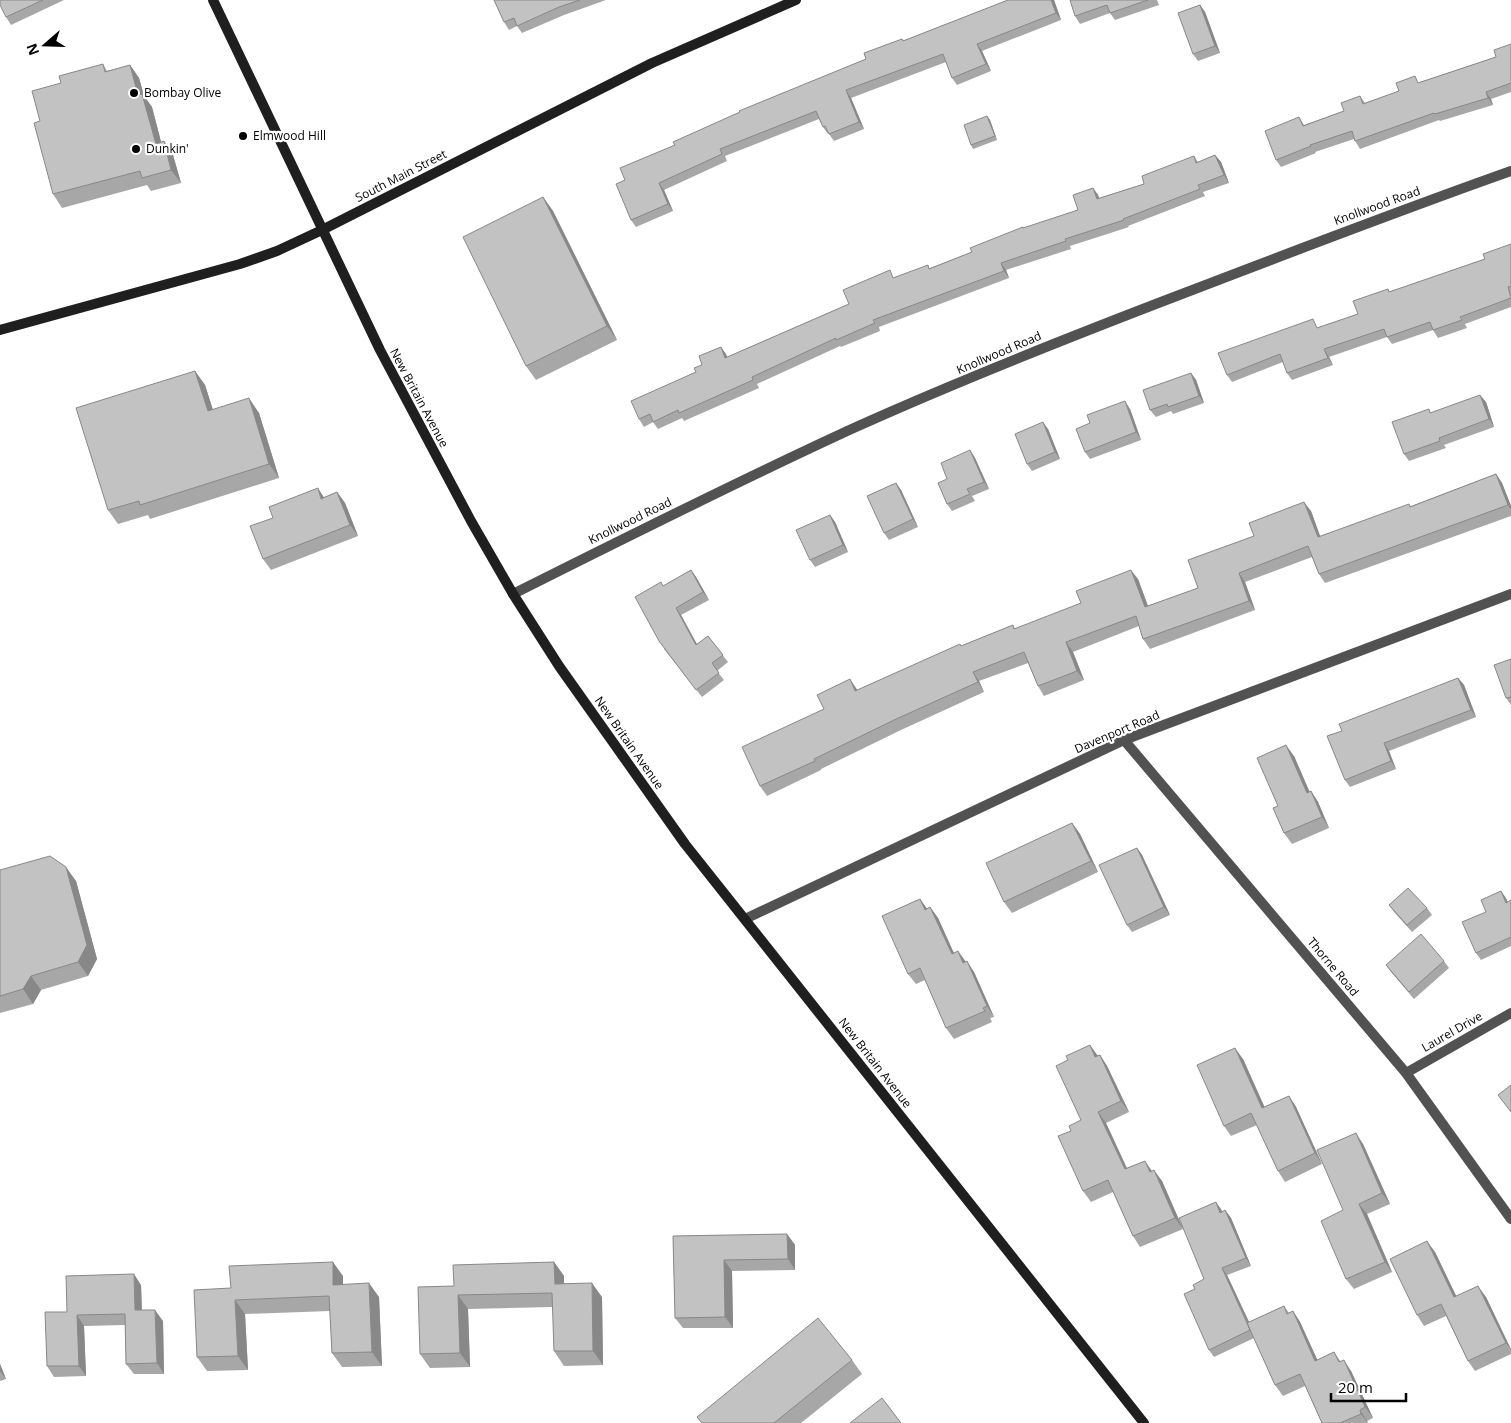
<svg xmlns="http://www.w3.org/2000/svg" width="1511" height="1423" viewBox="0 0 1511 1423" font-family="'Open Sans',sans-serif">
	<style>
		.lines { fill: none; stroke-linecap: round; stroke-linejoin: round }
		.street { stroke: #525252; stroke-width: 10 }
		.secondary { stroke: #1f1f1f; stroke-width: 10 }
		.wall { fill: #a7a7a7 }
		.shaded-wall { fill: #888 }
		.building { fill: #c2c2c2; stroke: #888 }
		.poi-dot { fill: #000; stroke: #fff; stroke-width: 2 }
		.labels { text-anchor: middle; stroke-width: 4.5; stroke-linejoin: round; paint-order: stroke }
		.poi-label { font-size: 12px; fill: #000; stroke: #fff; text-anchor: start }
		.street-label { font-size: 12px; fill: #000; stroke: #fff }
	</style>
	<rect width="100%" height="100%" fill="#fff"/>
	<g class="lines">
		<path class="street" d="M513 594C627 537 740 480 856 427 960 380 1067 338 1174 297 1286 254 1398 211 1511 171
			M1124 740 1406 1073 1511 1219
			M745 919 1124 740 1511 594
			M1406 1073 1511 1013"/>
		<path class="secondary" d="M213 0 380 350 471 521 513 594 559 666 685 844 1144 1423
			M0 330 240 264 277 251 322 230 652 63 796 0"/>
	</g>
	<path class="wall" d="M0 0H64L11 25 6 17Z
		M494 0H606L564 15 522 33 517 26 509 30 504 22Z
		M1008 0H1054L1061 20 982 51 991 71 957 85 952 78 946 62 851 98 864 129 834 141 829 134H828L823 127 819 119 725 156 727 161 664 190 673 211 636 227 631 220 625 180 675 145 866 59 902 39 903 41Z
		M1070 0H1157L1159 5 1115 20 1110 13 1080 24 1075 16Z
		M1200 5 1205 12 1220 53 1198 61 1193 54Z
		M1511 44V92L1491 99 1493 105 1440 121 1439 120 1360 149 1354 139 1315 152 1316 153 1281 167 1276 160 1299 117 1304 125 1344 111 1360 96 1365 103 1399 91 1420 82 1496 57Z
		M103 64 107 71 130 65 139 78 144 96 152 107 161 142 164 141 173 155 181 183 151 191 147 185 62 208 53 194 40 121 61 83Z
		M987 116 990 120 997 140 973 149 971 145Z
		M1215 155 1221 162 1229 183 1203 192 1205 196 1128 226 1129 227 1070 246 1071 249 1006 270 1009 278 879 327 880 331 841 347 840 346 757 384 759 388 684 421 682 418 658 429 653 422 644 427 639 419 696 372 721 347 727 357 849 304 895 277 930 268 972 252 1023 227 1024 228 1078 210 1093 188 1098 195 1099 198 1144 184 1194 156 1198 162Z
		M543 197 553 211 617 340 536 380 526 366Z
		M1511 244V307L1465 324 1467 328 1438 338 1433 330 1392 344 1387 337 1329 357 1333 365 1292 380 1287 373 1283 362 1232 382 1227 375 1319 327 1358 314 1388 289 1390 292 1485 259Z
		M195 371 205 385 213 410 259 413 279 478 150 519 148 515 118 524 108 510Z
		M1191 373 1196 380 1204 403 1173 414 1171 411 1156 417 1150 410Z
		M1486 402 1494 427 1444 445 1446 448 1409 461 1404 454 1432 413Z
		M1130 409 1141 440 1090 459 1085 452Z
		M1048 429 1060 459 1032 471 1027 464Z
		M970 450 975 458 989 489 972 496 975 501 952 511 947 504V479Z
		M1496 474 1502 483 1511 506V516L1325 583 1319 574 1312 557 1245 582 1255 610 1150 649 1143 639 1139 626 1073 652 1084 680 1044 696 1038 686 1028 663 979 681 984 692 901 730 821 769V770L767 796 760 786 824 709 856 688 857 690 961 646 1013 625 1015 629 1081 603 1138 579 1148 606 1198 588 1254 536 1311 511 1320 536 1411 506Z
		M896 483 901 490 918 527 889 540 884 533Z
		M337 492 345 503 358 536 271 570 263 559 324 497Z
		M830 515 835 522 848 552 815 567 810 560Z
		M691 570 696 577 709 600 681 615 697 644 708 636 728 662 717 671 724 680 702 697 664 649V586Z
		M1511 659V705L1506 698Z
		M1458 678 1464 685 1476 717 1389 751 1396 769 1350 787 1345 780 1342 731Z
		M1294 756 1309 792 1311 791 1318 802 1329 828 1292 844 1284 833 1278 806Z
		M1072 823 1080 834 1098 872 1012 913 1004 902Z
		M1137 848 1142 855 1170 915 1132 932 1127 925Z
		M0 870 76 881 97 959 88 976 41 990 33 1004 0 1013Z
		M1501 891 1508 902 1511 900V946L1481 960 1476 953 1486 912Z
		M920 899 927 909 930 907 938 918 954 953 958 951 965 962 974 972 994 1017 990 1018 992 1022 954 1039 946 1028 925 980 916 984 908 974Z
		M1389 905 1427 908 1432 915 1412 932 1394 912Z
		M1444 961 1449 968 1414 999 1391 972 1386 965Z
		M1100 1055 1107 1066 1129 1112 1106 1123 1127 1168 1145 1161 1152 1171 1162 1181 1183 1229 1140 1247 1133 1236 1113 1192 1091 1202 1083 1191 1071 1131 1081 1120 1068 1060Z
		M1243 1059 1264 1107 1289 1096 1296 1107 1322 1164 1285 1182 1278 1171 1257 1125 1231 1136 1224 1126Z
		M1363 1144 1390 1204 1367 1214 1392 1272 1354 1289 1346 1279 1343 1210Z
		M1221 1209 1222 1212 1225 1210 1231 1218 1251 1266 1227 1275 1249 1322 1284 1306 1289 1313 1293 1311 1300 1322 1317 1360 1334 1352 1341 1362 1351 1371 1373 1418 1367 1421 1368 1423H1322L1305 1386 1283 1396 1275 1385 1254 1338 1214 1357 1209 1350 1204 1279Z
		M787 1234 795 1245V1270L732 1271 733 1328H683L675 1318 673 1236Z
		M1435 1252 1456 1296 1486 1297 1511 1349V1354L1475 1371 1468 1361 1446 1316 1424 1326 1417 1315Z
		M554 1262 564 1276V1283L602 1297 603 1365 564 1366 554 1351 553 1307 468 1309 470 1367 430 1368 420 1354 454 1286Z
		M343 1276V1284L379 1297 382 1366 342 1367 332 1353 330 1311 245 1314 248 1370 207 1371 197 1357 231 1288Z
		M141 1285 142 1310 163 1321 164 1374H134L126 1364 125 1325 84 1326 86 1376 54 1377 47 1366 67 1312Z
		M852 1360 862 1374 801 1423H702L697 1417Z
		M0 1364 6 1379 0 1381Z"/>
	<path class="shaded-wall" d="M1051 0H1054L1061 20 1056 13Z
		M1200 5 1205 12 1220 53 1215 46Z
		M977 44 982 51 991 71 986 64Z
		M130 65 139 78 144 96 152 107 165 157 156 144 138 95Z
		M846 90 851 98 864 129 859 122Z
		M1486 92 1491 99 1493 105 1488 98Z
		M987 116 990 120 997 140 995 136Z
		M164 141 173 155 181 183 171 170Z
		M1215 155 1221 162 1229 183 1224 175Z
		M659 183 664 190 673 211 668 204Z
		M1093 188 1098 195 1102 206 1097 199Z
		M543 197 553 211 617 340 607 326Z
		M1001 263 1006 270 1009 278 1004 271Z
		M721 347 726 354 730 365 725 358Z
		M1324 349 1329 357 1333 365 1328 358Z
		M195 371 205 385 218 426 208 411Z
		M1191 373 1196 380 1204 403 1199 396Z
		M1480 395 1486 402 1494 427 1489 419Z
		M249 398 259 413 279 478 269 464Z
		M1125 401 1130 409 1141 440 1136 432Z
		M1043 422 1048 429 1060 459 1055 452Z
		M970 450 975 458 989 489 984 482Z
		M1496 474 1502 483 1511 506V510L1508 505Z
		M896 483 901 490 918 527 913 519Z
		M318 488 325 499H321Z
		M337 492 345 503 358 536 350 525Z
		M1304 502 1311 511 1324 547 1318 537Z
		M830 515 835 522 848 552 843 545Z
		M691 570 696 577 709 600 703 592Z
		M1131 570 1138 579 1152 617 1145 607Z
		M1239 573 1245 582 1255 610 1249 601Z
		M676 608 681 615 701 652 696 645Z
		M1066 642 1073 652 1084 680 1077 671Z
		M973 672 979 681 984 692 978 682Z
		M1458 678 1464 685 1476 717 1471 710Z
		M850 679 856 688 862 700 855 691Z
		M1384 743 1389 751 1396 769 1391 761Z
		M1286 745 1294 756 1315 804 1307 793Z
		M1311 791 1318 802 1329 828 1322 817Z
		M1072 823 1080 834 1098 872 1091 861Z
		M1137 848 1142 855 1170 915 1164 907Z
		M66 867 76 881 97 959 88 976 78 962Z
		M1501 891 1506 898 1511 910 1506 903Z
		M920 899 928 910H925Z
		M930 907 938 918 959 965 952 954Z
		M958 951 966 962 963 963Z
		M967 961 974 972 994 1017 987 1006Z
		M31 976 41 990 33 1004 23 989Z
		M1090 1045 1098 1056 1095 1057Z
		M1235 1048 1243 1059 1270 1119 1262 1108Z
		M1100 1055 1107 1066 1129 1112 1121 1101Z
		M1289 1096 1296 1107 1322 1164 1315 1153Z
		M1098 1112 1106 1123 1132 1180 1125 1169Z
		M1356 1133 1363 1144 1390 1204 1382 1193Z
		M1145 1161 1152 1172H1150Z
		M1154 1170 1162 1181 1183 1229 1175 1218Z
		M1216 1202 1221 1209 1225 1220 1220 1213Z
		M1359 1204 1367 1214 1392 1272 1385 1262Z
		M1225 1210 1231 1218 1251 1266 1246 1258Z
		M787 1234 795 1245V1270L788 1259Z
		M1427 1241 1435 1252 1462 1308 1454 1297Z
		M724 1260 732 1271 733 1328 725 1317Z
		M333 1262 343 1276V1299L333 1285Z
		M554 1262 564 1276V1298L555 1284Z
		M1222 1268 1227 1275 1256 1337 1251 1330Z
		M134 1274 141 1285 142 1321 135 1310Z
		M369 1283 379 1297 382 1366 372 1352Z
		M592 1283 602 1297 603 1365 593 1351Z
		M1478 1286 1486 1297 1511 1350 1506 1343Z
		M458 1295 468 1309 470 1367 460 1353Z
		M235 1300 245 1314 248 1370 238 1356Z
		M155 1310 163 1321 164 1374 157 1363Z
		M1293 1311 1300 1322 1323 1372 1315 1361Z
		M77 1315 84 1326 86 1376 79 1366Z
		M1344 1360 1351 1371 1373 1418 1365 1407Z
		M0 1364 6 1379 0 1371Z
		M1360 1410 1367 1421 1368 1423 1361 1414Z"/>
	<path class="building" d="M0 0H43L6 17 0 5Z
		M494 0H580L559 7 517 26 514 18 504 22Z
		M1008 0H1051L1056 13 977 44 986 64 952 78 943 54 846 90 859 122 829 134 825 126 823 127 816 111 720 149 722 154 659 183 668 204 631 220 616 184 625 180 620 168 675 145 673 142 740 112 739 111 866 59 864 53 902 39 903 41Z
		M1070 0H1148L1110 13 1107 5 1075 16Z
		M1200 5 1215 46 1193 54 1178 13Z
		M1511 44V83L1486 92 1488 98 1435 114 1434 113 1355 141 1352 131 1310 145 1311 146 1276 160 1265 131 1299 117 1303 126 1344 111 1341 103 1360 96 1363 104 1399 91 1396 83 1415 76 1418 83 1496 57 1494 50Z
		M103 64 105 72 130 65 138 95 142 94 156 144 164 141 171 170 142 178 140 171 53 194 34 123 40 121 32 91 61 83 59 76Z
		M987 116 995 136 971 145 964 125Z
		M1215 155 1224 175 1198 185 1200 189 1123 219 1124 220 1065 239 1066 241 1001 263 1004 271 873 320 875 323 836 340V338L752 377 753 380 679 413 678 410 653 422 650 414 639 419 631 401 696 372 694 368 702 365 699 356 721 347 725 358 849 304 843 290 890 270 893 278 928 265 929 269 972 252 970 248 1023 227V228L1078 210 1073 195 1093 188 1097 199 1144 184 1142 176 1194 156 1196 163Z
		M543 197 607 326 526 366 463 237Z
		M1511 244V286L1508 287 1511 298 1460 317 1462 320 1433 330 1430 322 1387 337 1384 329 1324 349 1328 358 1287 373 1280 354 1227 375 1218 353 1313 319 1317 328 1358 314 1353 301 1388 289 1389 292 1485 259 1483 254Z
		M195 371 208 411 249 398 269 464 140 505 139 501 108 510 76 408Z
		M1191 373 1199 396 1168 407 1167 404 1150 410 1143 390Z
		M1480 395 1489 419 1439 438 1440 441 1404 454 1392 422 1429 409 1430 413Z
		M1125 401 1136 432 1085 452 1076 429 1090 423 1087 415Z
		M1043 422 1055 452 1027 464 1015 434Z
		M970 450 984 482 967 489 970 494 947 504 938 483 947 479 941 463Z
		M1496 474 1508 505 1319 574 1308 546 1239 573 1249 601 1143 639 1136 616 1066 642 1077 671 1038 686 1024 652 973 672 978 682 894 720 814 759 815 761 760 786 742 747 824 709 817 695 850 679 855 691 960 644 961 646 1013 625 1014 629 1081 603 1076 591 1131 570 1145 607 1198 588 1188 560 1254 536 1249 523 1304 502 1318 537 1409 504 1410 507Z
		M896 483 913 519 884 533 867 496Z
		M318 488 321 499 337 492 350 525 263 559 250 526 273 518 269 507Z
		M830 515 843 545 810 560 796 530Z
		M691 570 703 592 676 608 696 645 708 636 723 655 712 663 719 673 696 690 659 641 635 597 661 582 663 586Z
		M1511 659V697L1506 698 1494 665Z
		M1458 678 1471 710 1384 743 1391 761 1345 780 1327 736 1342 731 1339 724Z
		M1286 745 1307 793 1311 791 1322 817 1284 833 1273 808 1278 806 1257 758Z
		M1072 823 1091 861 1004 902 986 863Z
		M1137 848 1164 907 1127 925 1099 865Z
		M50 856 66 867 87 945 78 962 31 976 23 989 0 996V870Z
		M1408 888 1427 908 1407 925 1389 905Z
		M1501 891 1506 903 1511 900V937L1476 953 1462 922 1486 912 1481 900Z
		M920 899 925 910 930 907 952 954 958 951 963 963 967 961 987 1006 983 1008 985 1011 946 1028 920 968 908 974 882 916Z
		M1421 934 1444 961 1409 992 1386 965Z
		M1090 1045 1095 1057 1100 1055 1121 1101 1098 1112 1125 1169 1145 1161 1150 1172 1154 1170 1175 1218 1133 1236 1108 1180 1083 1191 1058 1136 1071 1131 1069 1126 1081 1120 1056 1066 1068 1060 1066 1056Z
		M1235 1048 1262 1108 1289 1096 1315 1153 1278 1171 1251 1113 1224 1126 1197 1065Z
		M1511 1085V1112L1498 1095Z
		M1356 1133 1382 1193 1359 1204 1385 1262 1346 1279 1321 1221 1343 1210 1317 1150Z
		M1216 1202 1220 1213 1225 1210 1246 1258 1222 1268 1247 1323 1250 1330 1209 1350 1184 1294 1195 1289 1193 1285 1204 1279 1179 1218Z
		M787 1234 788 1259 724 1260 725 1317 675 1318 673 1236Z
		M1427 1241 1454 1297 1478 1286 1506 1343 1468 1361 1441 1304 1417 1315 1390 1259Z
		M333 1262V1285L369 1283 372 1352 332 1353 329 1296 235 1300 238 1356 197 1357 194 1290 231 1288 229 1266Z
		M554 1262 555 1284 592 1283 593 1351H554L552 1293 458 1295 460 1353 420 1354 418 1287 454 1286 453 1265Z
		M134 1274 135 1310H155L157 1363 126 1364 125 1314 77 1315 79 1366H47L45 1312H67L66 1276Z
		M1284 1306 1287 1314 1293 1311 1315 1361 1334 1352 1339 1362 1344 1360 1365 1407 1360 1410 1361 1414 1340 1423H1322L1300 1374 1275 1385 1247 1323Z
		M818 1318 852 1360 774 1423H702L697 1417Z
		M882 1398 901 1423H850Z"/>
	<g class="poi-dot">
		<circle cx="134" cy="93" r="5"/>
		<circle cx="243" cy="136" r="5"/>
		<circle cx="136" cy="149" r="5"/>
	</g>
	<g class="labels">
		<g class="poi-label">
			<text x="144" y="97">Bombay Olive</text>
			<text x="253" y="140">Elmwood Hill</text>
			<text x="146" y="153">Dunkin'</text>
		</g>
		<g class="street-label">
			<text transform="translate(401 176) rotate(-27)" y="4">South Main Street</text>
			<text transform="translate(1377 206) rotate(-20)" y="4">Knollwood Road</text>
			<text transform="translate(999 353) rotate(-23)" y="4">Knollwood Road</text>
			<text transform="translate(419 398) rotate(62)" y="4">New Britain Avenue</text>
			<text transform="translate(630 521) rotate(-26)" y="4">Knollwood Road</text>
			<text transform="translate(1117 732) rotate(-23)" y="4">Davenport Road</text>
			<text transform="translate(629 743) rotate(55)" y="4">New Britain Avenue</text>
			<text transform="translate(1333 967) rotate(50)" y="4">Thorne Road</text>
			<text transform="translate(1452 1032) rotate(-30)" y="4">Laurel Drive</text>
			<text transform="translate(875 1063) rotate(52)" y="4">New Britain Avenue</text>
		</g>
	</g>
	<g transform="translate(45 45) rotate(250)" stroke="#ffffff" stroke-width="4" paint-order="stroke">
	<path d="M0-4L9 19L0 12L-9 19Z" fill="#000000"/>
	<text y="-8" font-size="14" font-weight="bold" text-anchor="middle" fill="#000000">N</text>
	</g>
	<path d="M1331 1393v8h75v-8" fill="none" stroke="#000000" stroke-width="2.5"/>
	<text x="1338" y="1393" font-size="15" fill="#000000" stroke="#ffffff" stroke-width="4" paint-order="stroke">20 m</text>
</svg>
